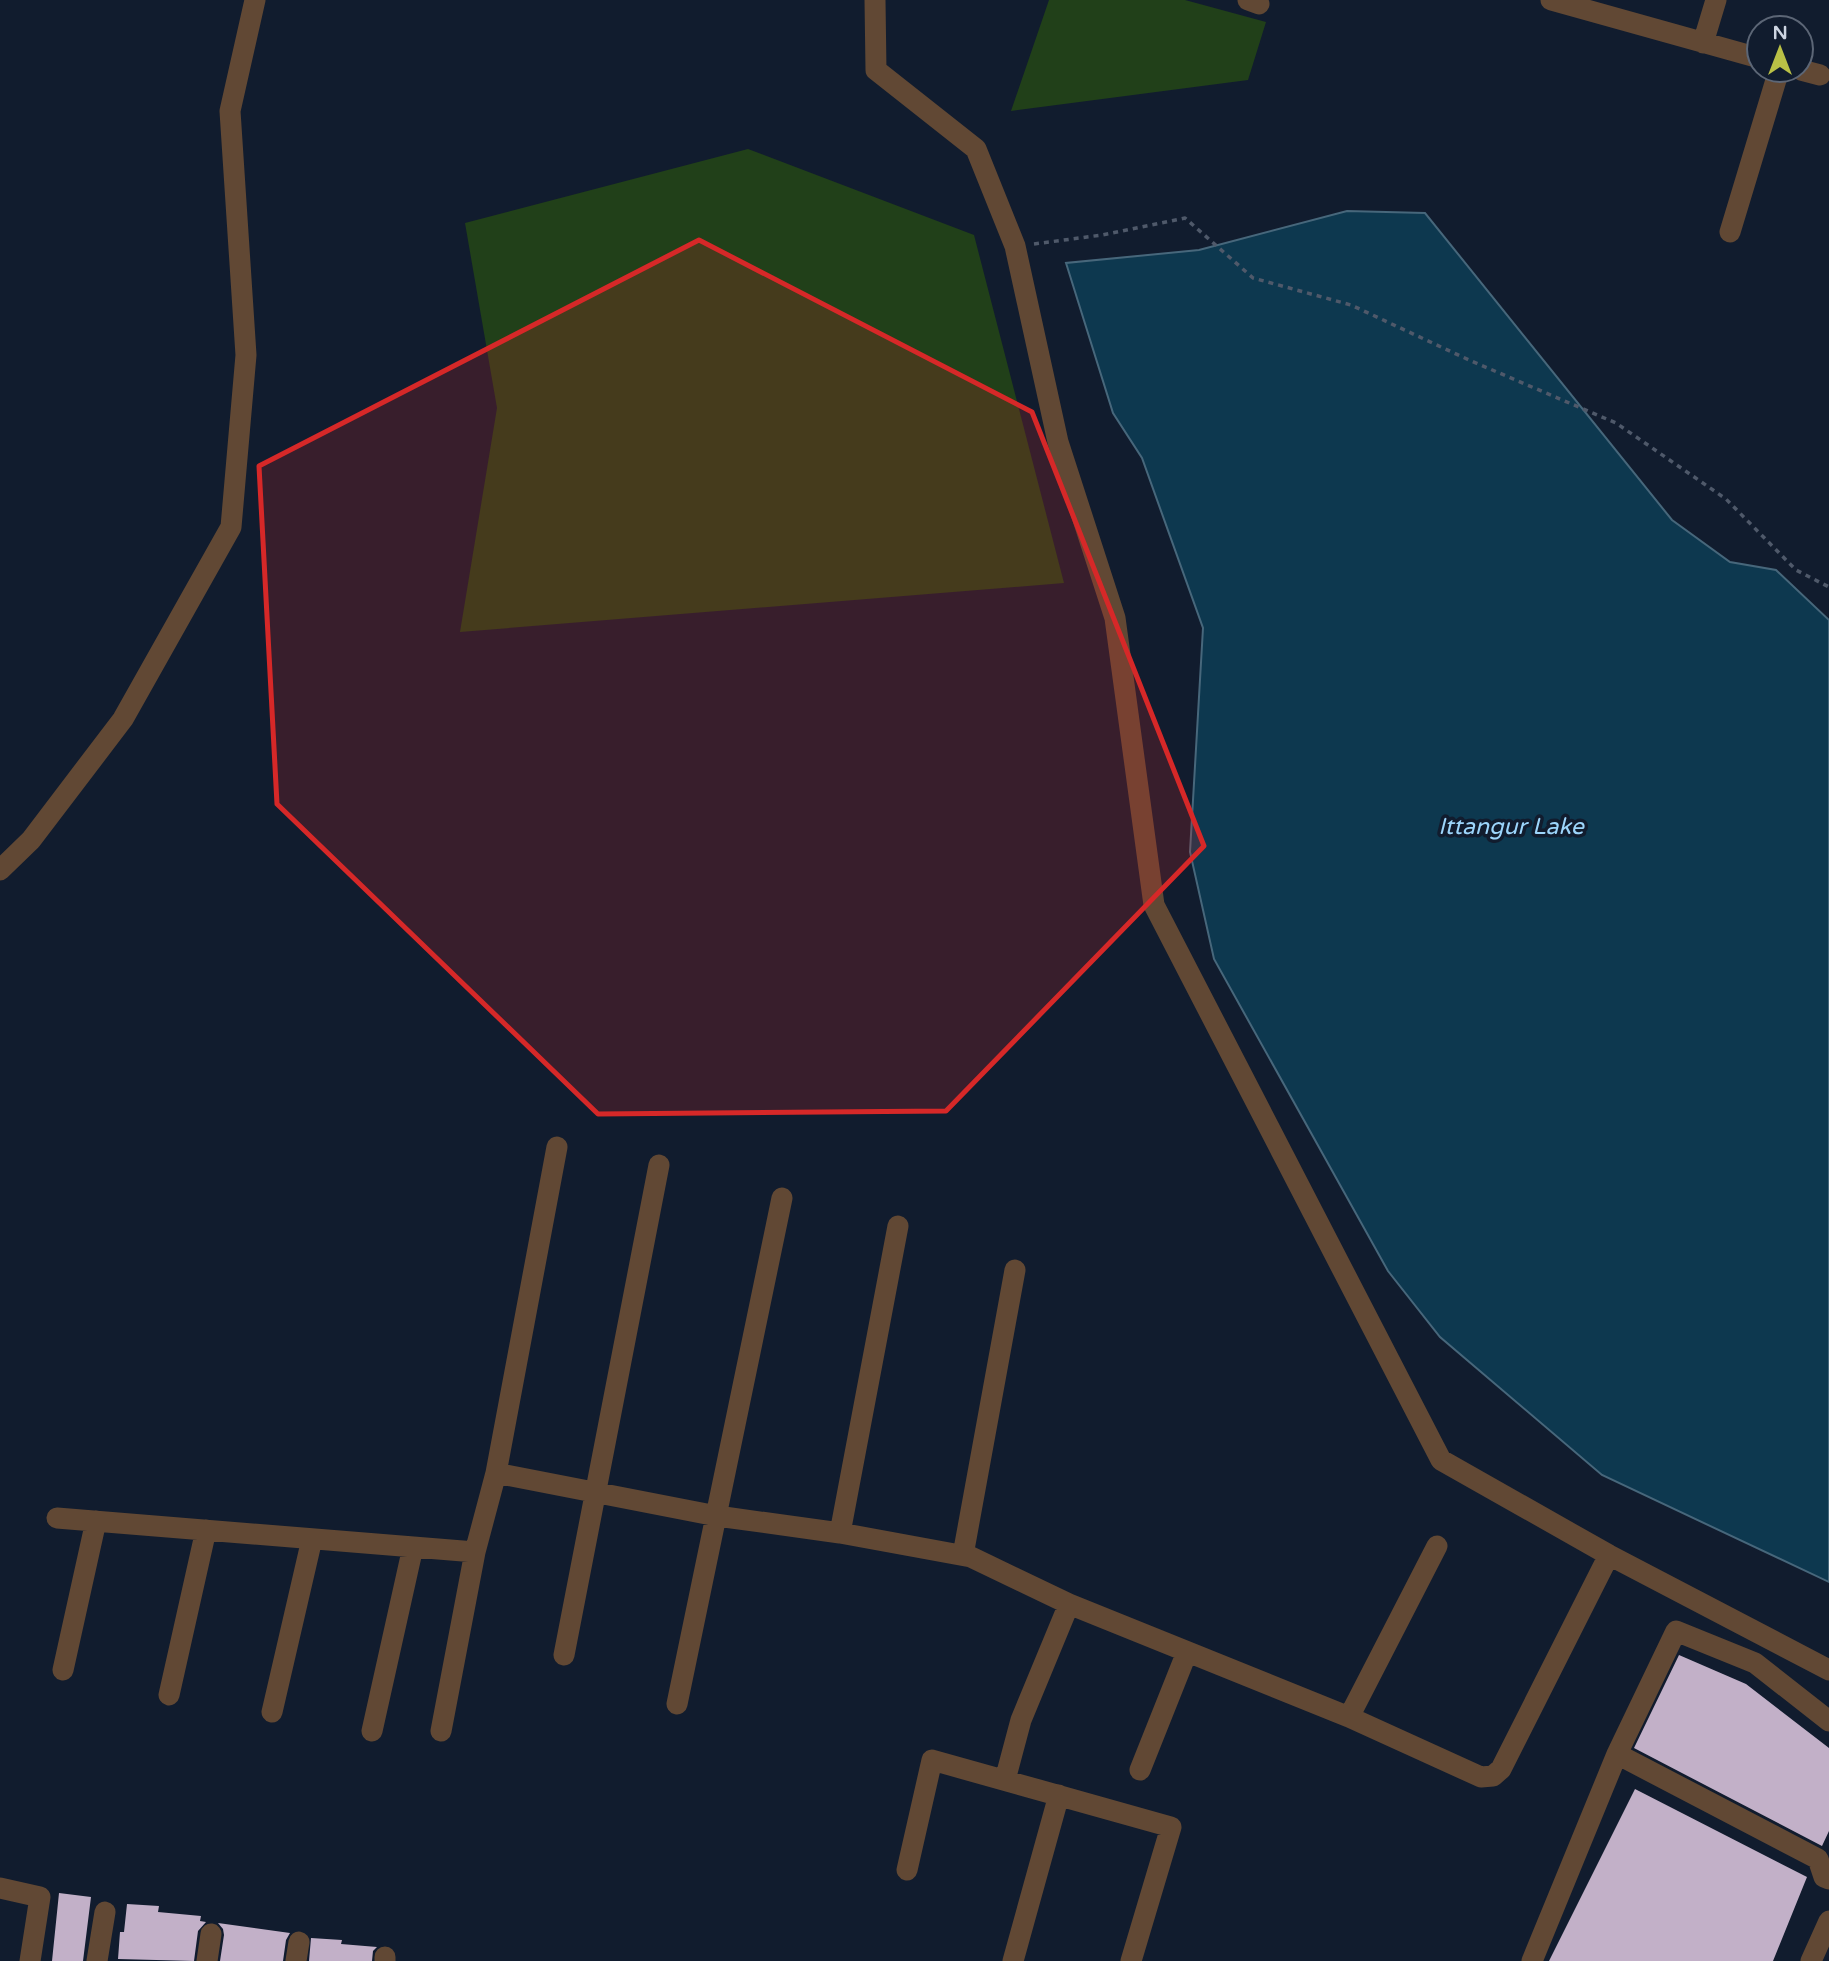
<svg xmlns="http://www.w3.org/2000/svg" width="1829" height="1961" viewBox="0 0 1829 1961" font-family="'Varela Round',sans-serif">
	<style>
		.green { fill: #214019 }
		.water { fill: #0d384f; stroke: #47677b; stroke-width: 2 }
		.building { fill: #c2b0c8 }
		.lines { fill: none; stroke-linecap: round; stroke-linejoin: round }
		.path { stroke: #4f596a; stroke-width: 3.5; stroke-dasharray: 5 5; stroke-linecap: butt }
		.street { stroke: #614834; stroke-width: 21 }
		.marked { fill: #d62828; fill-opacity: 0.2; stroke: #d62828; stroke-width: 5; stroke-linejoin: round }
		.labels { text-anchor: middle; stroke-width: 7; stroke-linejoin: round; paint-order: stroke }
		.water-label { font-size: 23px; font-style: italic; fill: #9cd5fb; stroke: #111c2e }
	</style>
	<rect width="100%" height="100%" fill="#111c2e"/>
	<path class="green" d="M1049 0H1185L1266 22 1248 80 1011 111Z
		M748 149 974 235 1064 583 460 632 497 408 465 223Z"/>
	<path class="water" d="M1347 211 1425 213 1672 520 1730 562 1776 570 1829 620V1582L1602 1475 1440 1337 1388 1271 1214 959 1190 852 1203 628 1142 458 1113 413 1066 263 1199 250Z"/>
	<path class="building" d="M1679 1655 1746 1684 1829 1748V1831L1822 1846 1634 1748Z
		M1635 1789 1807 1877 1773 1961H1549Z
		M59 1893 91 1897 83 1961H52Z
		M127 1904 159 1906 158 1912 201 1916 200 1921 206 1922 198 1931 194 1961 118 1959 120 1932H124Z
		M218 1923 290 1933 286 1940 283 1961H220L224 1935 223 1929Z
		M311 1938 342 1940 341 1944 377 1947 373 1951 372 1961H309Z"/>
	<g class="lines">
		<path class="path" d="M1034 244 1102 235 1185 218 1253 278 1351 305 1469 360 1616 423 1726 499 1796 570 1829 587"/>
		<path class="street" d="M875 0 876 70 976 149 1015 246 1058 442 1115 618 1154 905 1441 1460 1609 1555 1829 1670
			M1248 0 1259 4
			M1551 0 1759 58
			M1703 43 1716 0
			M1801 70 1820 75
			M1730 232 1779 70
			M0 870 31 840 123 719 231 527 246 355 230 111 255 0
			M496 1473 717 1516 840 1533 971 1557 1069 1604 1349 1717 1481 1777 1493 1776 1501 1769 1609 1555
			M57 1518 475 1552
			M840 1533 898 1226
			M963 1555 1015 1270
			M564 1655 659 1165
			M63 1670 96 1521
			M169 1695 206 1530
			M677 1704 782 1198
			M272 1712 312 1539
			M1349 1717 1437 1546
			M372 1731 413 1547
			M441 1731 475 1552 496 1473 557 1147
			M1617 1754 1818 1859 1824 1877 1829 1879
			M1140 1770 1187 1652
			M1005 1780 1021 1720 1069 1604
			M907 1870 932 1760 1171 1827 1131 1961
			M0 1888 40 1897 30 1961
			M97 1961 105 1912
			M207 1961 211 1934
			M296 1961 299 1942
			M385 1961V1957
			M1013 1961 1059 1795
			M1532 1961 1617 1754 1676 1631 1755 1663 1829 1721
			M1811 1961 1829 1921"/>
	</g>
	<path class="marked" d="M699 240 1032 412 1204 846 946 1111 598 1114 277 804 259 466Z"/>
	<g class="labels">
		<g class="water-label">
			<text x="1511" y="834">Ittangur Lake</text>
		</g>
	</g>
	<g transform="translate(1780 49)"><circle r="33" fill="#111c2e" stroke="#5c6676" stroke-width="2"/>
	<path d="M0-5L12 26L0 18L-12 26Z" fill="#b9c046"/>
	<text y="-10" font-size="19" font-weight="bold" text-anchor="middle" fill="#cdd5e2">N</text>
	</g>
</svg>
